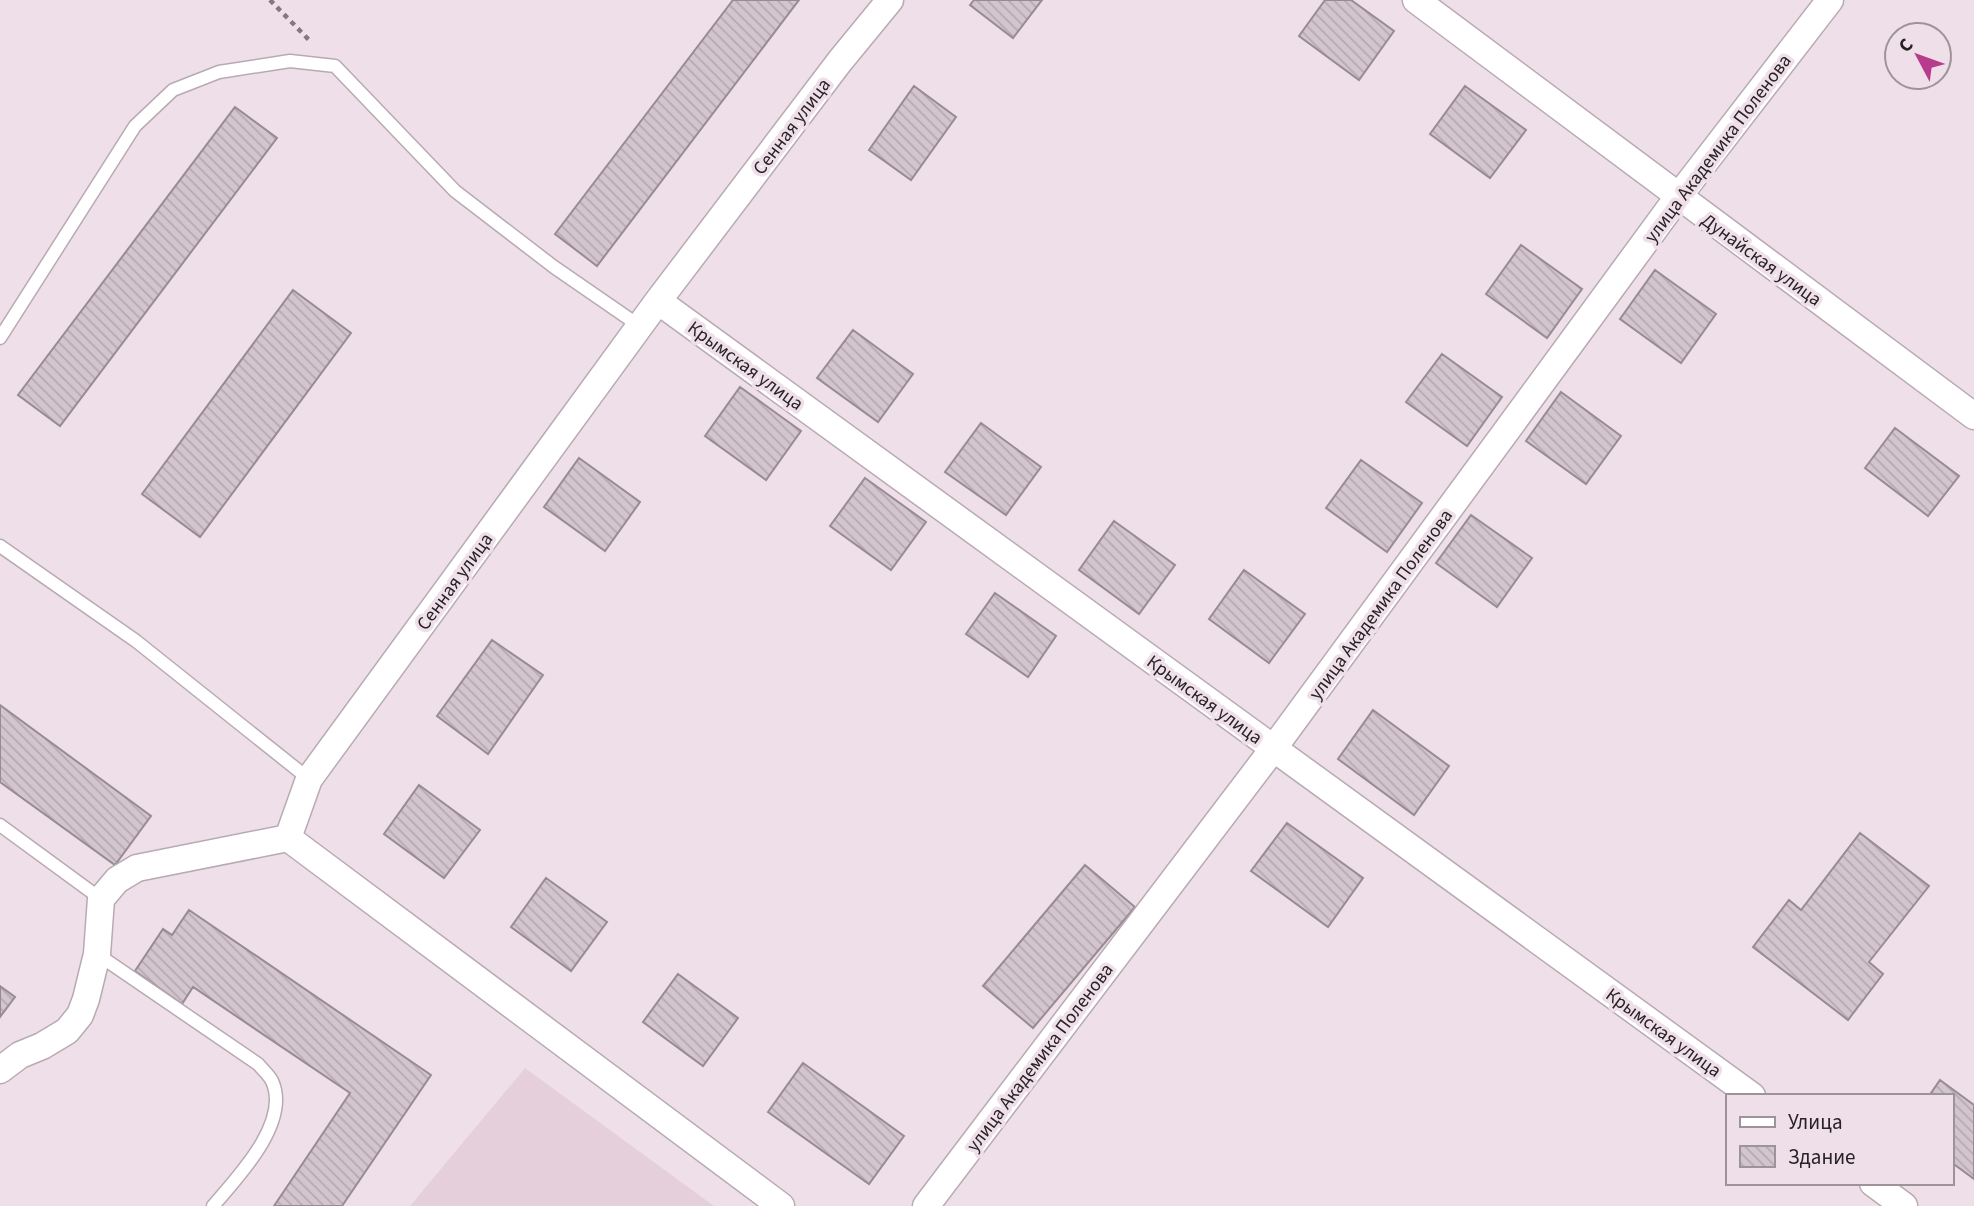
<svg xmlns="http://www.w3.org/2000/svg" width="1974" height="1206" viewBox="0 0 1974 1206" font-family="'Source Sans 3',sans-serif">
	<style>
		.built { fill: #e5cfdb }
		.building { fill: url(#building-back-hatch); stroke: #998b93; stroke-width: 2 }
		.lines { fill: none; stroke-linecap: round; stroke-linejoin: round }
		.service-casing { stroke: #b8aab2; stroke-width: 15 }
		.minor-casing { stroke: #b8aab2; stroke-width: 29 }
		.path { stroke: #82787d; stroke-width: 4.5; stroke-dasharray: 5 5; stroke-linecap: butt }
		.service { stroke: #fff; stroke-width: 12 }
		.minor { stroke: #fff; stroke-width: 26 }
		.labels { text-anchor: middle; stroke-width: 7; stroke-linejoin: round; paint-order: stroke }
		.street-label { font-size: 19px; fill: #282225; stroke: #efdfe8 }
	</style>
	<defs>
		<pattern id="building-back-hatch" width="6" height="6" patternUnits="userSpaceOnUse" patternTransform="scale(1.75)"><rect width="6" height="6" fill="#d3c5cd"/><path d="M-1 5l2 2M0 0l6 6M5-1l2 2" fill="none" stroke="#b5a9b0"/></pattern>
	</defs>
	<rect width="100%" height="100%" fill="#efdfe8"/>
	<path class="built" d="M525 1068 714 1206H410Z"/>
	<path class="building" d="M733 0H799L597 266 555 234Z
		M974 0H1042L1013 38 970 5Z
		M1325 0H1351L1394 31 1359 80 1299 36Z
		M914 86 956 117 911 180 869 150Z
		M1465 86 1526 130 1490 178 1430 134Z
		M235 107 277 138 60 426 18 395Z
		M1521 245 1582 289 1547 338 1486 294Z
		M1655 270 1716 314 1681 363 1620 319Z
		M293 290 351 333 200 537 142 494Z
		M853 330 913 374 878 422 817 378Z
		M1442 354 1502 397 1467 446 1406 402Z
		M740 387 801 431 766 480 705 436Z
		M1561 392 1621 436 1586 484 1526 441Z
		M981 423 1041 467 1006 515 945 472Z
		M1895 428 1959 476 1928 516 1865 468Z
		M579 458 640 502 605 551 544 507Z
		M1361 460 1422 503 1387 552 1326 508Z
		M865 478 926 522 891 570 830 526Z
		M1471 515 1532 558 1497 607 1436 563Z
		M1114 521 1175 565 1139 614 1079 570Z
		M1244 570 1305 614 1269 663 1209 619Z
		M995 593 1056 636 1028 677 966 634Z
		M492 640 543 675 488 754 437 716Z
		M0 705 151 816 115 865 0 782Z
		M1373 710 1449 766 1414 815 1338 759Z
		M419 785 480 830 444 878 384 834Z
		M1287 823 1363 878 1328 927 1251 871Z
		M1860 833 1929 886 1869 962 1883 974 1848 1020 1753 947 1789 900 1801 910Z
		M1085 865 1135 907 1033 1028 983 986Z
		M546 878 607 922 571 971 511 927Z
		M189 910 431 1075 342 1206H274L350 1093 193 987 182 1004 135 971 163 929 172 935Z
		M678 974 738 1018 703 1066 643 1022Z
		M0 986 15 997 0 1017Z
		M803 1063 904 1136 869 1184 768 1112Z
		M1940 1080 1974 1105V1179L1951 1162V1096H1929Z"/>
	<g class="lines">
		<defs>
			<path id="service" d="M0 338 135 126 173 90 219 72 290 61 335 66 455 191 554 267 641 327
				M0 546 136 641 309 779
				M0 825 101 899
				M97 954 258 1064C262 1069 269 1075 272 1081 291 1122 238 1177 213 1206"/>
			<path id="minor" d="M1416 0 1974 416
				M658 301 1752 1096
				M288 838 781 1206
				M0 1070 20 1055 42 1046 67 1031 80 1015 86 999 97 954 101 899 117 880 137 868 288 838 309 779 658 301 840 61 890 0
				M1873 1183 1904 1206
				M926 1206 1273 749 1678 197 1830 0"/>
		</defs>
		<use href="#service" class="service-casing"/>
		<use href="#minor" class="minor-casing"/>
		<path class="path" d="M270 0 311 42"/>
		<use href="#service" class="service"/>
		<use href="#minor" class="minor"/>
	</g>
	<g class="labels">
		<g class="street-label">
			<text transform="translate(791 126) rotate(-53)" y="7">Сенная улица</text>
			<text transform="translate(1717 148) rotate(-53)" y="7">улица Академика Поленова</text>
			<text transform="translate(1762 259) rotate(36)" y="7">Дунайская улица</text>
			<text transform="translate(746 365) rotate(36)" y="7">Крымская улица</text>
			<text transform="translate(454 581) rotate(-54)" y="7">Сенная улица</text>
			<text transform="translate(1380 604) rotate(-54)" y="7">улица Академика Поленова</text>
			<text transform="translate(1205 699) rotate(36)" y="7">Крымская улица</text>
			<text transform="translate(1664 1032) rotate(36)" y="7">Крымская улица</text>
			<text transform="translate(1039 1057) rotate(-53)" y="7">улица Академика Поленова</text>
		</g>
	</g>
	<rect x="1726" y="1094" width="228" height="91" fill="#efdfe8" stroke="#9f939a" stroke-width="2"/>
	<rect x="1740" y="1117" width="35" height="10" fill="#ffffff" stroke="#9f939a" stroke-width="2"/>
	<text x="1788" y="1129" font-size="21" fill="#282225">Улица</text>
	<rect x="1740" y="1146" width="35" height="21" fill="url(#building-back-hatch)" stroke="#9f939a" stroke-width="2"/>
	<text x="1788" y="1164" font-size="21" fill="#282225">Здание</text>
	<g transform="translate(1918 56) rotate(311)"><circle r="33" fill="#efdfe8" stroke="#9f939a" stroke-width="2"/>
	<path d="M0-5L12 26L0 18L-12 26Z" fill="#b83c8d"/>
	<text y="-10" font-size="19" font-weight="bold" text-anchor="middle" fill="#282225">С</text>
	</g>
</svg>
